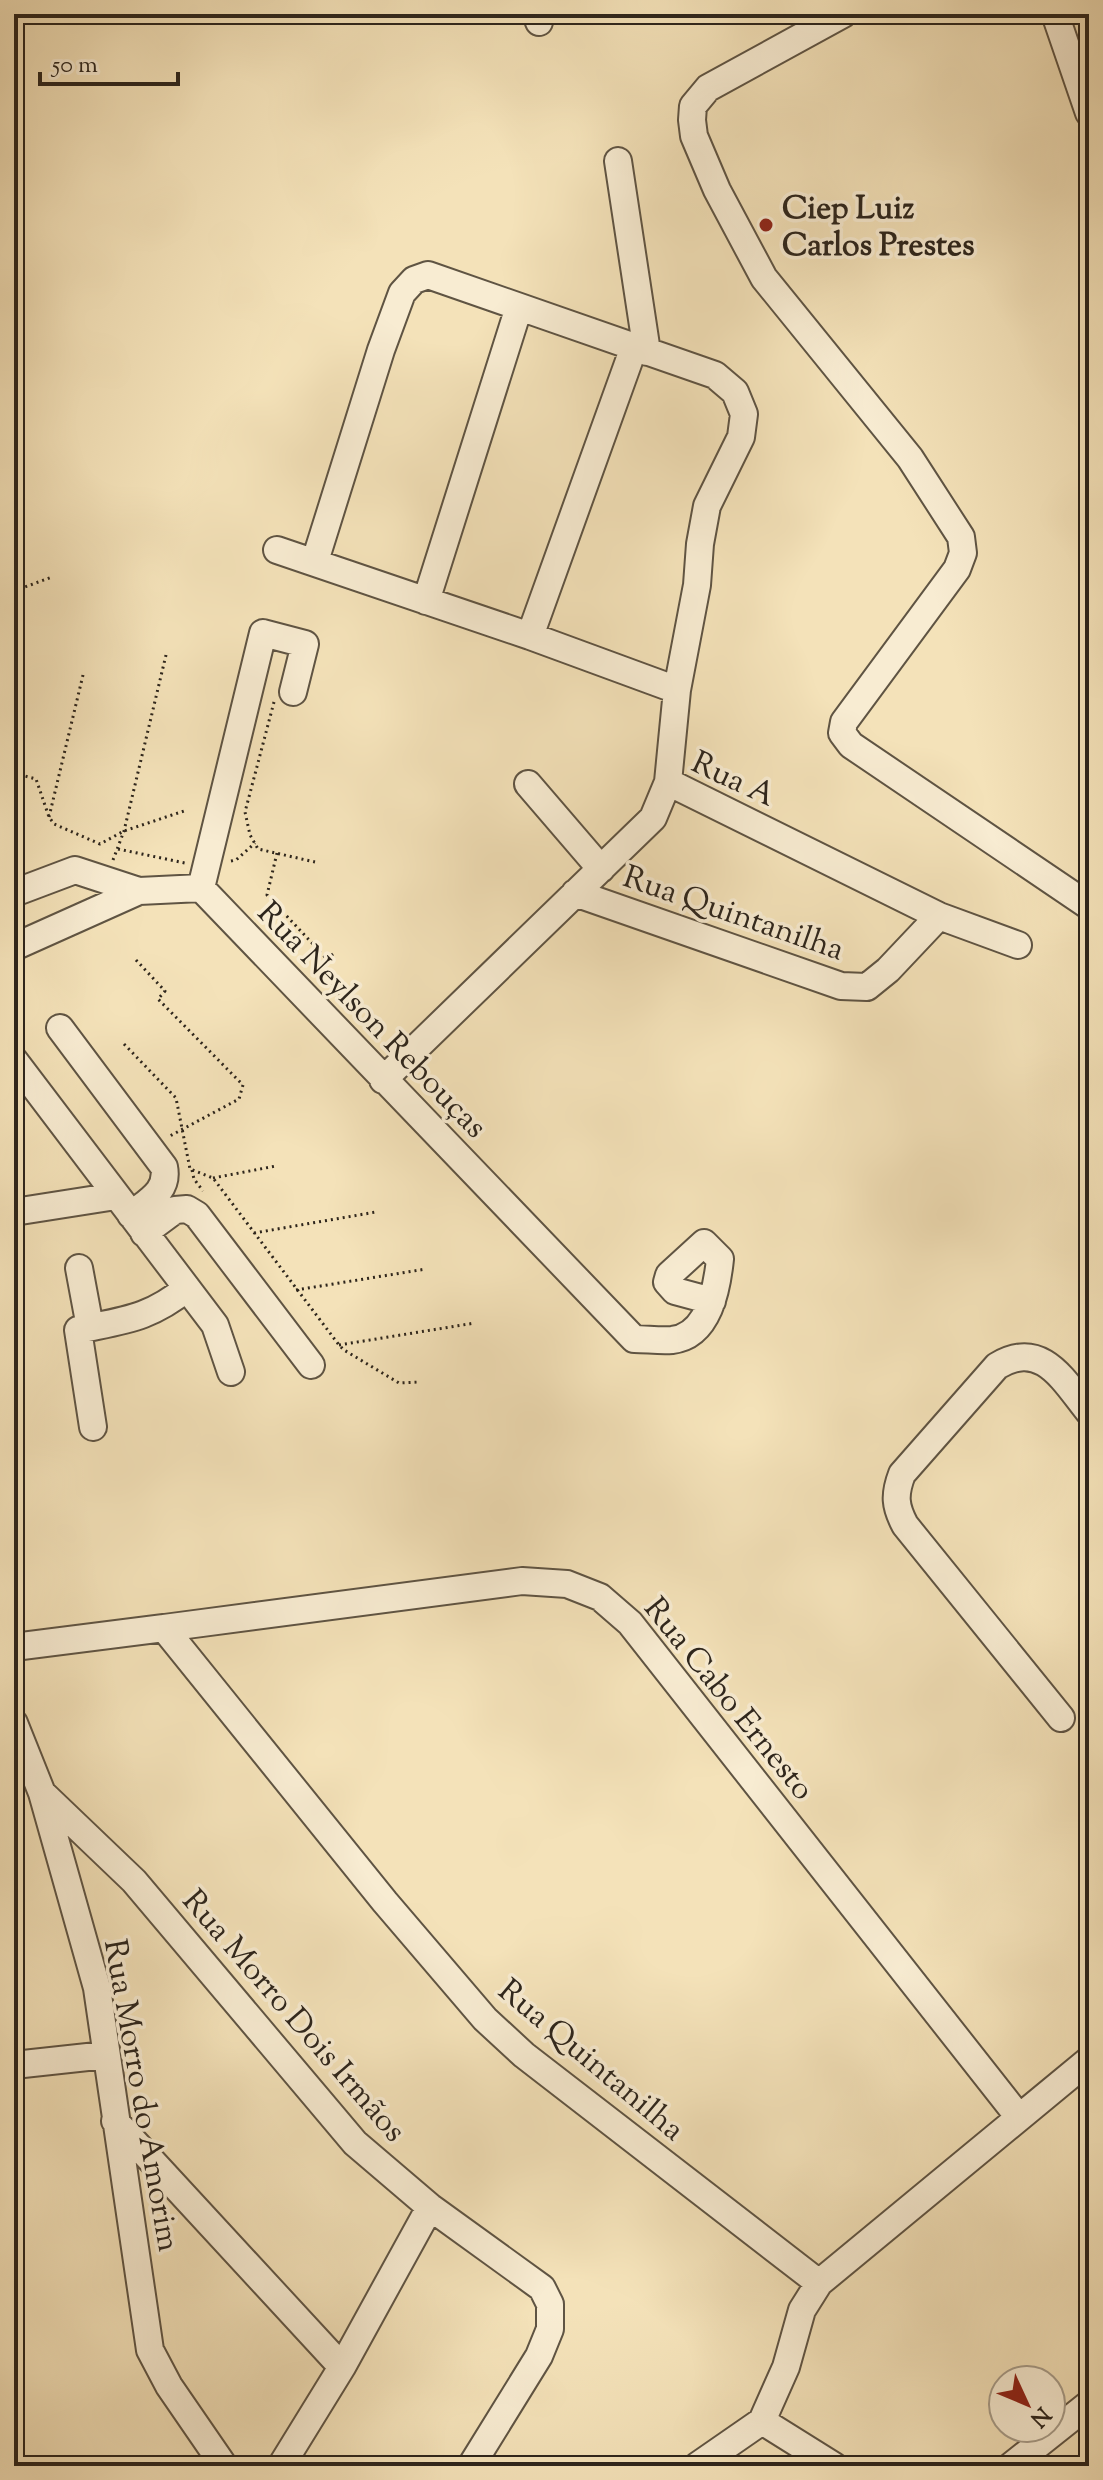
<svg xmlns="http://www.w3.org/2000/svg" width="1103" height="2480" viewBox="0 0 1103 2480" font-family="'Sorts Mill Goudy',serif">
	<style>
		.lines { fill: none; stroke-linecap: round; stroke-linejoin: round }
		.minor-casing { stroke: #5f5443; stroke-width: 30 }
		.path { stroke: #2d251c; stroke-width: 3; stroke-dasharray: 2 4; stroke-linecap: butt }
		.minor { stroke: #f8ecd2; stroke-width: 26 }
		.poi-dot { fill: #8f2418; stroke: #f8ecd2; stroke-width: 3 }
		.labels { text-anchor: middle; stroke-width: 7; stroke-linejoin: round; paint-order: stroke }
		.poi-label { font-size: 32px; font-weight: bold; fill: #2d251c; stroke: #f8ecd2; text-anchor: start }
		.street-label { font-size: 32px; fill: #2d251c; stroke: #f8ecd2 }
	</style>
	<rect width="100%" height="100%" fill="#f4e2b9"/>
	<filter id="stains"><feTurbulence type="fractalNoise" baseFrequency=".0025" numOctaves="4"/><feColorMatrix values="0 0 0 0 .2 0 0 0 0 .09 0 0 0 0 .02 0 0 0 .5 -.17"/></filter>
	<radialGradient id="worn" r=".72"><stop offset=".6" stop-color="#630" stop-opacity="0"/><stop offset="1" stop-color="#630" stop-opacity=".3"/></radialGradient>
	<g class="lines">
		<defs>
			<path id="minor" d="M536 14 539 22
				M843 14 708 88 693 106 692 120 694 136 717 190 764 278 910 458 961 537 963 553 957 569 844 722 842 733 851 745 1089 906
				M1055 14 1089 113
				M618 161 647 352
				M277 550 530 636 677 690
				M315 561 381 350 402 293 414 280 428 275 715 375 735 392 744 414 741 437 707 506 700 544 697 585 677 690 668 782 653 818 383 1080
				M426 601 519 307
				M530 636 634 347
				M668 782 939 916 1018 945
				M528 784 601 869
				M201 888 263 633 305 644 293 692
				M14 893 75 870 139 891
				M575 893 841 986 867 987 888 970 939 916
				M14 947 139 891 201 888 634 1339C646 1339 660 1341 672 1340 709 1336 717 1288 720 1259L704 1243 669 1275 667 1282 675 1291 712 1301
				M60 1028 164 1167C169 1191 148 1201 131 1215
				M14 1060 215 1325 231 1372
				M14 1212 116 1196
				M144 1233 175 1210 187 1209 197 1215 311 1365
				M79 1268 90 1327
				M93 1427 78 1330C124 1320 149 1319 187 1288
				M164 1628 522 1581 567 1584 600 1597 630 1623 1018 2116
				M14 1647 164 1628 385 1902 485 2019 524 2055 819 2283
				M1061 1718 905 1525C895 1506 894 1495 902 1474L997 1366C1042 1339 1063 1380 1089 1412
				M14 1723 42 1793 97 1988 150 2350 169 2386 224 2466
				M42 1793 134 1881 355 2143 430 2207 542 2288 550 2304V2329L539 2356 471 2466
				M14 2065 106 2055
				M115 2121 342 2367
				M762 2421 834 2466
				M281 2466 342 2367 430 2207
				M697 2466 762 2421 786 2367 802 2310 819 2283 1089 2060
				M1011 2466 1089 2404"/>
		</defs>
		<use href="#minor" class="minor-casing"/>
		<path class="path" d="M14 591 52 577
			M274 702 245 812 250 835 258 849 315 862
			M14 773 36 779 49 817 54 824 100 844 124 831 187 810
			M49 817 83 675
			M118 849 185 863
			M277 853 267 895 327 959
			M113 860 124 831 166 655
			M231 861 236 860 255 843
			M333 954 327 959 323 977 348 1004
			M136 960 165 991 158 999 243 1085 239 1099 168 1137
			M124 1044 176 1098 190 1169 213 1178 339 1345 344 1350 399 1383 419 1382
			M192 1170 194 1179 203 1191
			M213 1178 276 1166
			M254 1233 376 1212
			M296 1290 426 1269
			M339 1345 475 1323"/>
		<use href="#minor" class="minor"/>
	</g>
	<circle class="poi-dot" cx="766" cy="225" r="8"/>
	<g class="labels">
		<g class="poi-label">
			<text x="782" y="218">Ciep Luiz<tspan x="782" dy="37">Carlos Prestes</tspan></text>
		</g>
		<g class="street-label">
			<text transform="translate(734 778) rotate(25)" y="11">Rua A</text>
			<text transform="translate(734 912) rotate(19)" y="11">Rua Quintanilha</text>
			<text transform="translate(373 1019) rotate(46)" y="11">Rua Neylson Rebouças</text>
			<text transform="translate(730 1698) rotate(51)" y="11">Rua Cabo Ernesto</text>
			<text transform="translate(295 2015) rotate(49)" y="11">Rua Morro Dois Irmãos</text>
			<text transform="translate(592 2059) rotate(40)" y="11">Rua Quintanilha</text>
			<text transform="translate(143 2095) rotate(80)" y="11">Rua Morro do Amorim</text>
		</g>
	</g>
	<rect width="1103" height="2480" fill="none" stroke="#f4e2b9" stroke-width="48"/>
	<rect x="16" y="16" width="1071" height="2448" fill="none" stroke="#2d251c" stroke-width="4"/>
	<rect x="24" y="24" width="1055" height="2432" fill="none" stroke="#2d251c" stroke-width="2"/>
	<g transform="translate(1027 2404) rotate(134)"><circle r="38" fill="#f8ecd2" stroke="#a79c89" stroke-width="2"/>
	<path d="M0-6L14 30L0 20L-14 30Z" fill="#8f2418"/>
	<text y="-12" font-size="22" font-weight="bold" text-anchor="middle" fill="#2d251c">N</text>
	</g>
	<path d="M40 72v12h138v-12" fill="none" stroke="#2d251c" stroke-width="4"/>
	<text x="52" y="72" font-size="24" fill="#2d251c" stroke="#f8ecd2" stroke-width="6" paint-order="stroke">50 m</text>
	<rect width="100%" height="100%" filter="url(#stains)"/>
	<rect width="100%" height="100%" fill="url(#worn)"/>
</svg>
